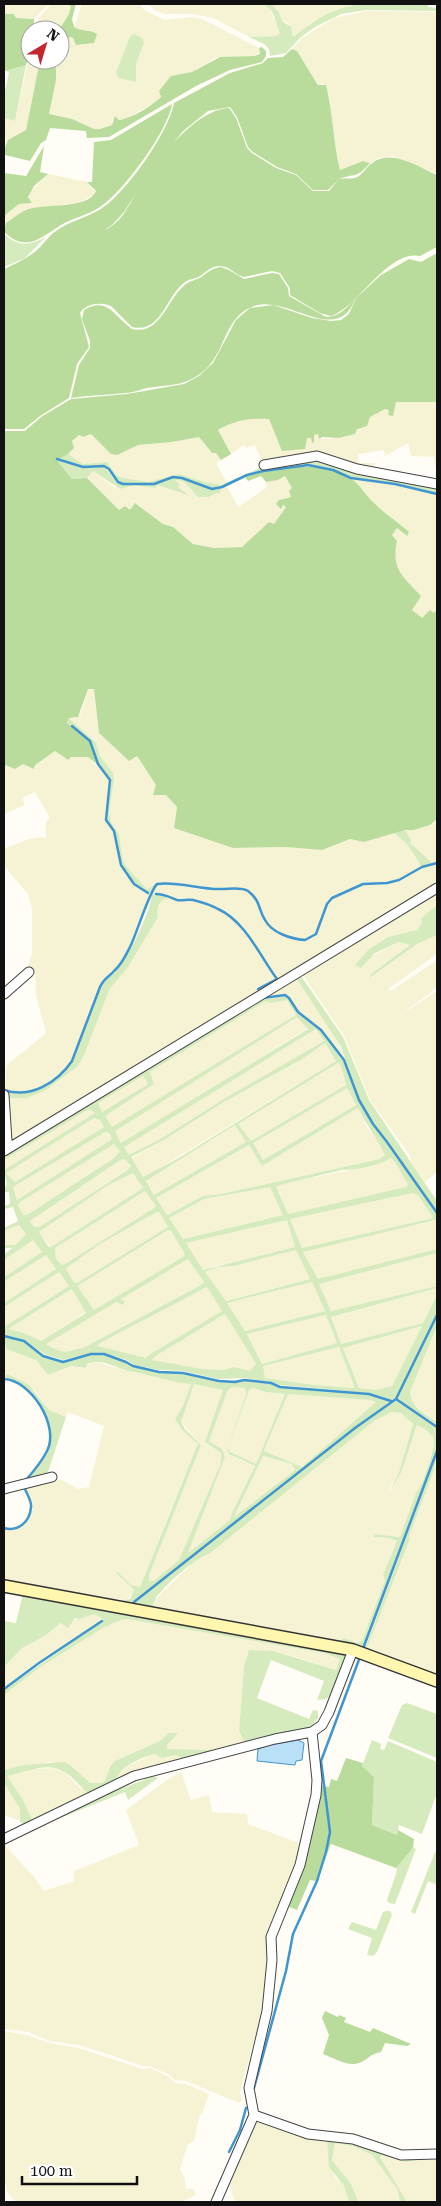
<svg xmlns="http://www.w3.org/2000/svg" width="441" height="2206" viewBox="0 0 441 2206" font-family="'Roboto Serif',serif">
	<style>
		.farmland { fill: #f6f3d4; fill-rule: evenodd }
		.green { fill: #d5ebbd; fill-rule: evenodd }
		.forest { fill: #b9dc9c }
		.water { fill: #b9e0f7; stroke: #3f96cf }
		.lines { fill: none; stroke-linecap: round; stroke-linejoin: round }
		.stream { stroke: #3f96cf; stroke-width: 2.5 }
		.street-casing { stroke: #444; stroke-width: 11 }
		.secondary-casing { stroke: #333; stroke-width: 14 }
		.street { stroke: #fff; stroke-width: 9 }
		.secondary { stroke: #fff6b0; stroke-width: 11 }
	</style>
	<rect width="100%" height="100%" fill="#fffdf5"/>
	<path class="farmland" d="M4 4H49L34 19 16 18 14 14H4Z
		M51 4 72 6 69 14 62 27 59 30H34L39 18Z
		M82 4H140L144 10 164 20 192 17 202 19 259 48 261 51 254 56 215 58 192 72 171 76 161 97 153 103 126 119 112 120V125L100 129H94L49 114 56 80V60H60V50L67 38H73L77 45 94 43 86 30H79L74 27ZM131 35 144 43 136 64V82L118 78 116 72Z
		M147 4H263L270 9 273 17 277 22 280 33 278 36 249 37 213 18 192 14H164L156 11Z
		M271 4H373L341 8 309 25 293 37 288 23 282 21 279 12Z
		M366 11 437 12V174L393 156 378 158 370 163 363 161 340 170 334 145 329 97 324 84 319 85 297 51 292 49 302 38 334 18Z
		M30 52V60H40L26 130 8 140 4 151V141L6 144 4 118 15 121Z
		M48 174 87 182 96 193 80 202 23 212 4 226V216L19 204 31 203 28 197 30 192Z
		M412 401 437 402V466H435L434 457 411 456 408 443 385 456 384 450 358 454V463H375L374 471 335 459 263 463 255 445 246 448 244 445 231 454 218 430 228 424 246 418H269L282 450 307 438H311L314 442 313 435 318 433 319 439 339 438 355 434 357 429 370 417 385 409 390 410 396 402Z
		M91 434 111 454 124 452 129 447 138 445 172 442 199 437 207 448 212 453H216L221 460 216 463 227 483 216 485 179 474 153 481 141 482 123 478 116 475 103 462 83 464 68 454 74 448 72 441 79 435 83 437Z
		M93 471 114 487 134 485 155 488 158 485 188 495 178 487 175 480H182L194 491 209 497 221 492 222 488 227 486 238 507 266 488V482L278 480 285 476 292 488 291 497 279 500 281 508 283 505 286 507 274 525 242 547 214 548 193 544 173 527 163 524 136 503 129 511 119 510 87 478Z
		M351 478 395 484 437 494V609L434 613 422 619 412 610 401 573 396 565 395 555 397 541 392 535 397 528 406 536 409 532 376 505Z
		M88 689H94L99 733 129 761 136 755 156 785 177 807 174 828 233 848 285 847 322 850 350 839 364 842 394 833 407 844 422 867 399 879 387 882 362 883 331 897 327 904 315 934 305 940 285 935 273 928 265 920 256 897 246 889 202 888 165 882 154 884 147 889 130 871 123 861 119 835 111 822 109 812 114 780 100 757 96 743 69 718H75L81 713Z
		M55 751 68 760 71 757H88L107 775 109 780 106 820 114 831 120 865 134 885 150 895 149 900 130 946 120 964 104 978 99 986 71 1061 65 1070 37 1090 16 1093 5 1089 7 1065 46 1033 36 996 35 974 28 966 32 953V910L28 894 4 866V849L28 839 42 837 46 839V822L50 818 35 792 22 798 25 805 4 814V767L5 765 15 769 23 764 35 768 34 765Z
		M437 819V863H432L415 849 410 843 405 830H414L430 825Z
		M437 864V885L243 1000 16 1140H10L9 1102 10 1098H27L46 1090 78 1066 85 1053 104 1000 109 990 128 967 158 917 157 908 161 901 164 898 171 897 178 900 192 901 221 910 192 899H178L164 893 152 894 158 885H179L202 890H246L255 898 263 920 272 929 284 936 305 941 316 935 328 905 332 899 363 885 387 884 400 881 423 868Z
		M437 894V905L421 918 422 923 417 930 388 937 370 957 399 942 410 945 371 974V978L417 944 437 935V954L388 989 391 991 437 960V988L397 1017 437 991V1172L425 1182 412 1163 409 1154 370 1100 344 1036 301 972Z
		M297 978 334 1035 345 1057 350 1072 344 1060 321 1029 299 1012 290 997 280 995 269 998H264Z
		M287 1000 296 1015 112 1128 104 1116 154 1084 149 1073 266 1001Z
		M298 1016 308 1028 122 1143 114 1131Z
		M316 1029 324 1042 222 1100 162 1138 129 1155 124 1146Z
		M325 1043 336 1061 143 1178 131 1158 164 1140 224 1102 304 1058Z
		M338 1063 341 1066 346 1085 251 1141 237 1124Z
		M143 1076 148 1084 102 1112 97 1103Z
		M347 1088 356 1105 263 1160 252 1143Z
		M89 1108 95 1114 4 1170V1160Z
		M358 1108 366 1126 379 1143 386 1155 380 1159 221 1194 203 1196 166 1215 156 1198 250 1145 262 1166Z
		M94 1118 100 1120 104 1127 49 1162 15 1182 5 1172Z
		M235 1125 247 1142 155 1195 145 1181Z
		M102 1132 108 1133 112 1139 17 1200 13 1187Z
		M111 1144 116 1145 120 1151 114 1158 27 1215H23L18 1205 20 1202Z
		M391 1158 409 1184 407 1187 288 1214 276 1185 374 1165Z
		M122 1159H126L131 1167 128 1170 39 1227H34L30 1221Z
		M133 1173 143 1188 51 1247 40 1235 39 1232 107 1186Z
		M270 1186 283 1215 183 1239 168 1218 204 1199Z
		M145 1191 157 1206 154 1208 65 1264 62 1265 56 1259 55 1248Z
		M413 1193 418 1195 433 1218 302 1248 290 1219Z
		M157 1212H160L169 1227 77 1283 74 1282 65 1269 68 1267 100 1244Z
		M287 1220 295 1247 231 1264 218 1265 203 1270 185 1243Z
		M436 1220 437 1222V1249L317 1280 303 1251Z
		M20 1225 26 1234 15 1245H4V1231Z
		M168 1230 171 1231 185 1254 183 1257 94 1311 85 1299 78 1287 79 1285Z
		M33 1239 42 1252 4 1277V1260Z
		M296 1250 310 1279 225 1301 205 1272 218 1267 234 1266Z
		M437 1253V1286L331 1311 319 1284Z
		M46 1255 56 1269 4 1303V1282Z
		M188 1259 205 1283 201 1285 85 1347 64 1352 55 1350 45 1343Z
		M59 1272 69 1286 4 1327V1307Z
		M312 1282 325 1311 245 1331 227 1303Z
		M207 1287 223 1311 147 1356V1358L96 1347 102 1342Z
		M437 1288V1295L423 1323 341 1344 331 1317Z
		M73 1289 86 1312 41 1341 24 1333 7 1329Z
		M225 1314 256 1364 253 1369 250 1371 203 1369 152 1360 156 1355Z
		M326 1315 337 1343 262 1364 247 1334Z
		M422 1326 392 1386 376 1390 359 1388 343 1348Z
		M437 1326V1422L423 1413 410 1398V1392Z
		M4 1346 6 1349 37 1360 48 1375 73 1366 83 1368 92 1362 100 1363 131 1372 192 1383 183 1406 175 1419 182 1430 198 1444 197 1449 170 1511 140 1588 131 1585 117 1571 116 1573 134 1591 127 1600 103 1598 4 1579V1529L12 1530 20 1527 29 1518 32 1505 27 1489 53 1480H62L78 1489 89 1487 104 1426 68 1412 66 1417 49 1410 35 1391 7 1374 4 1376Z
		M339 1347 356 1388 315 1385 265 1378 262 1366Z
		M194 1383 223 1390 207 1444 221 1453V1463L179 1560 154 1581H148L149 1575 201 1445 181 1422Z
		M236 1387 245 1388 246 1394 227 1450 238 1459 255 1466 231 1515 230 1520 188 1553 225 1457 222 1449 209 1441 227 1392 230 1388Z
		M253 1388 265 1392 285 1394 256 1465 230 1452 228 1448 249 1390Z
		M288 1394 371 1400 376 1402 302 1467 264 1452Z
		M392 1412 401 1413 413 1424 399 1472 389 1490 391 1491 401 1473 417 1425 425 1429 433 1437 434 1445 430 1461 422 1483 416 1493 400 1537 374 1534V1537L389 1538 397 1541 388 1562 386 1581 362 1641 357 1643 344 1638 340 1642 152 1607 158 1596 187 1569 192 1562 209 1554 374 1421Z
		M263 1456 292 1464 295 1470 234 1517Z
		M437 1461V1675L367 1648 410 1539 409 1536Z
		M95 1614 104 1620 38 1662 4 1688V1667L22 1648 45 1636 62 1623Z
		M126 1619 324 1653 340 1659 336 1670 285 1654 244 1667 239 1731 245 1743 217 1750 167 1749V1745L178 1733 115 1761 108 1772 105 1782 101 1783H90L51 1762 4 1770V1695L39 1668 106 1626 108 1627 113 1623Z
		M155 1754 165 1758 177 1755 182 1759 114 1784 118 1774 129 1765Z
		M57 1768 63 1770 79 1787 95 1793 56 1809 33 1821 22 1798 7 1776 30 1769Z
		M181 1772 191 1800 209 1795 212 1812 247 1814 248 1824 299 1843 295 1868 268 1935 267 1978 258 2027 240 2092 242 2100 239 2103 186 2081 174 2080 168 2074 149 2066H142L108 2054 78 2045 50 2041 28 2032 4 2029V1844L34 1877 44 1891 74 1881V1871L139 1845 126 1810 167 1780Z
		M4 1783 20 1809V1821L4 1815Z
		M4 2031 27 2035 50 2043 78 2048 143 2069 150 2068 169 2077 175 2083 186 2084 209 2094 202 2114H200L194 2141 188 2144 180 2169 184 2176 186 2189H193L196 2195 182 2202H16L12 2198 7 2192 4 2172Z
		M257 2119 327 2139 334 2176 344 2186 349 2202H235L227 2178Z
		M335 2143 353 2146 372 2155 397 2189 400 2202H358L351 2184 332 2160Z
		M381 2155 406 2162 416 2160H437V2202H407L381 2160Z"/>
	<path class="green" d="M263 4H271L279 12 282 21 291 27 293 37C307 26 322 15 339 9 366 0 400 4 428 4V7L437 8V11L366 10 341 14 315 27 301 37 286 53 270 56 269 49 264 44 249 37 277 36 280 33C277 26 275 15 270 9 268 7 265 6 263 4Z
		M135 34 142 38 144 43 136 64V82L118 78 116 72 129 39 131 35Z
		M26 65 15 121 4 118V95L9 73 6 71Z
		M4 234C18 247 31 246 47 236L25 258 4 267Z
		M68 454 83 464 107 462 116 475 123 478 148 482 179 474 205 482 221 485 262 467 319 458 437 486V493L395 483 352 477 334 469 308 464 262 470 247 474 222 487 213 488 182 477H173L153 483H123L118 482 109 469 104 465 83 467 57 458Z
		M57 460 83 468 104 466 117 483 123 485 154 484 173 478H182L212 489 222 488 219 494 217 493 209 497H198C191 490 186 479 175 480L180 485 178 487 190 496 158 485 155 488 134 485 120 489 93 471 87 478 72 479Z
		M69 718 96 743 100 756 113 773 114 780 109 812 111 822 119 835 123 861 130 871 147 889 157 883 150 893 134 884 128 877 117 852 114 831 107 820 110 780 98 763 91 741 67 723Z
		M405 830 411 840 410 843 432 863 422 867 407 844 394 833Z
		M152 894 171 897C160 899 156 905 158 917L128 967 109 990 85 1053 78 1066 46 1090 27 1098H10L6 1106 4 1090C31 1100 58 1084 73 1061L101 987C106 977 115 974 121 965 133 947 149 914 152 894Z
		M437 905V935L417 944 370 978 371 974 410 945 399 942 375 953 361 968 355 965 368 950 388 937 417 930 422 923 421 918Z
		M299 973 343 1037 369 1100 437 1201V1213L388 1142 373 1124 360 1100 341 1047 297 979 264 998 269 999 285 996 289 998 298 1013 320 1030 343 1061 359 1101 372 1125 387 1142 437 1215V1222L435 1220 303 1252 318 1279 437 1249V1253L319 1284 331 1311 437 1286V1288L331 1317 341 1344 423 1323 437 1295V1313L395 1399 391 1400 370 1393 280 1385 271 1382 244 1378 219 1379 183 1371 159 1370 134 1365 127 1360 104 1353H91L63 1360 44 1354 24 1340 4 1335V1327L69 1286 59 1272 4 1307V1303L56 1269 46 1255 4 1282V1277L42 1252 33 1240 4 1260V1255L12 1248H4V1245H15L26 1234 19 1225 4 1231V1228L18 1221 13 1207 4 1209V1206L10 1204 9 1192H4V1188L7 1185 4 1170 95 1113 89 1109 4 1160V1154ZM287 1000 296 1015 112 1127 105 1116 154 1084 150 1072 266 1001 271 1003ZM297 1017 308 1029 121 1143 115 1131ZM316 1029 324 1041 222 1100 162 1138 129 1155 124 1147ZM325 1043 336 1061 177 1159 143 1177 131 1157 164 1140 224 1102 304 1058ZM338 1063 341 1066 346 1085 251 1141 238 1124ZM143 1076 148 1084 102 1112 98 1103ZM347 1088 356 1105 263 1160 253 1143ZM358 1108C366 1125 377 1138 385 1155L380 1159 221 1194 203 1196 167 1215 156 1198 249 1145 262 1166ZM94 1118 100 1120 104 1127 15 1182 6 1173ZM235 1125 246 1142 154 1195 146 1181ZM105 1132 109 1133 112 1139 17 1200 13 1187ZM114 1144 120 1151 114 1158 27 1215H23L18 1205 20 1202ZM391 1158C398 1165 402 1176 408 1184L406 1187 288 1214 276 1186 342 1170C358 1170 377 1166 391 1158ZM122 1159 126 1160 131 1166 128 1170 39 1227H34L30 1221ZM133 1173 143 1188 51 1247 48 1246 39 1232 107 1186ZM270 1187 283 1215 183 1239 169 1218 204 1199ZM145 1191 156 1206 154 1208 65 1264 62 1265 56 1259 55 1248ZM413 1193 418 1195 433 1218 302 1248 290 1219ZM157 1212 160 1213 168 1227 77 1283 74 1282 66 1269 68 1267 100 1244ZM287 1220 295 1247 203 1270 186 1243ZM168 1230 171 1231 185 1254 183 1257 94 1310 78 1287 79 1285ZM296 1250 310 1279 226 1301 205 1272 218 1267 234 1266ZM188 1259 204 1282 201 1285 85 1347C64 1352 65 1355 46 1344L116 1302 123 1305 125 1302 121 1299ZM312 1282 325 1311 245 1331 227 1303ZM207 1287 222 1311 147 1356V1358L97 1346 102 1342ZM72 1289 86 1313 41 1341 24 1333 8 1329ZM225 1314 256 1364 250 1371 234 1367 224 1370 203 1369 152 1360 157 1355ZM326 1315 337 1343 262 1364 247 1334ZM422 1326 392 1386 376 1390 359 1388 343 1348ZM339 1347 355 1388 315 1385 265 1378 263 1366Z
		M437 1317V1326L410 1392C411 1407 426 1415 437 1422V1425L397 1399Z
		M4 1336 23 1341 43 1356 63 1362 91 1355H104L126 1362 133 1367 158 1372 183 1373 219 1381 244 1380 270 1384 280 1387 369 1395 390 1401 357 1428 396 1400 437 1428V1449L363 1646H366L437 1454 434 1470 409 1536 410 1539 367 1648 437 1675 363 1651 4 1583V1579L121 1601 130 1599 134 1590 116 1573 117 1571 131 1585 140 1587 198 1444 182 1430 175 1419 183 1406 191 1384C174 1383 151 1375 133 1372 119 1370 102 1357 87 1364L86 1368 72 1366 48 1375 36 1360 6 1349ZM194 1384 223 1390 205 1442 221 1453V1463L179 1560 154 1581H149V1575L201 1445 185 1429 181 1422ZM236 1387 245 1388 246 1394 227 1450 229 1454 255 1466 231 1515 230 1520 188 1553 225 1457 222 1449 209 1441 227 1392 230 1388ZM253 1388 265 1392 285 1394 256 1464 230 1452 228 1448 249 1390ZM288 1394 370 1400 376 1402 302 1467 264 1451ZM392 1412 401 1413 413 1424 399 1472 389 1493 401 1473 417 1425 425 1429 433 1437 434 1445 430 1461 422 1483 416 1493 400 1537 374 1534V1537L389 1538 397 1541 383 1575 385 1581 362 1641 357 1643 344 1638 340 1641 152 1607C154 1603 155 1600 157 1596 168 1583 195 1558 209 1554L374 1421ZM263 1456 292 1464 295 1470 234 1517Z
		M7 1374 28 1384 49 1410 66 1417 47 1475 27 1481C34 1471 45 1460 49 1448 57 1418 34 1383 4 1377Z
		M23 1593 341 1653 346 1657 332 1695 326 1699 317 1700 324 1681 271 1660 257 1698 309 1719 313 1710 318 1711V1718L310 1728 245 1743 239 1731 244 1667 249 1650 273 1651 336 1670 340 1659 324 1653 126 1619 113 1623 107 1627 106 1626 39 1668 4 1695V1690L104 1620 95 1614 79 1619 75 1618 68 1628 61 1623 45 1636 22 1648 4 1667V1621L16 1623Z
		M407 1703 437 1714V1758L388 1738 402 1705Z
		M169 1733H178L167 1745V1749L217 1750 182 1759 177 1755 162 1758 155 1754C143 1757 131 1762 122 1770 118 1774 117 1779 114 1783 109 1789 95 1793 88 1793 79 1786 72 1775 61 1770 48 1762 21 1773 7 1776L22 1798 33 1821 24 1826 20 1821V1809L4 1783V1770L24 1765 64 1762 70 1765 90 1783H101L105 1781 110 1767 115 1761 160 1741Z
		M372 1740 381 1744 380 1749 384 1750 388 1741 437 1762V1793L422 1834 399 1825 397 1835 372 1825 374 1777 362 1766Z
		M154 1776 158 1778 128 1800 125 1792 38 1827 84 1803Z
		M413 1848 416 1849 395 1904 389 1903 387 1900 397 1871 396 1868Z
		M435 1852 437 1853V1885L428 1881 415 1914 411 1912Z
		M386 1911H390L392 1915 377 1952 373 1956 367 1955 372 1938 348 1929 352 1922 376 1930 383 1912Z
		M327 2139 359 2145 401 2159 416 2160 406 2162 382 2155 380 2157 407 2202H400L397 2189 372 2155 353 2146 335 2143 332 2160 351 2184 358 2201 349 2202 344 2186 329 2167Z"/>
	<path class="forest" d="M65 4H76L72 19 74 27C81 32 90 29 97 34L94 43 76 45 73 38 70 37 60 50 59 30 69 14 71 6Z
		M4 14H14L16 18 34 19V30H30V52L26 65 6 71 4 69Z
		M262 47 266 51V56L262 62 230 70 196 86 109 137 87 138 86 131 50 128 46 140 41 143 30 161 5 155 4 160V151L8 140 26 130 40 60H56V80L49 114 72 119 94 129H100L112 125 115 116 119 120C133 118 151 106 161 97L159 91 171 76 192 72 220 57 254 56 260 54 259 48Z
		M292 49 297 51 318 85H326C333 113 333 142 340 170L363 161 370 163C356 179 355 173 339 179L328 190H313L296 174 277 167 253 152 248 147 237 117 230 107 208 111 183 131 145 179 124 212 112 225 104 230C123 223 129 203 140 187 158 160 194 110 229 108L236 118 247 148 252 153 276 168 296 175 313 191H329L339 179C344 178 349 179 355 178 362 176 366 167 372 163 391 148 419 167 437 175V247L420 256C388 249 357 308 331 316L320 313 290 295V288L280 273 272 271 244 277C235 275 230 266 220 266 211 266 206 272 200 276 195 279 189 279 185 282 166 295 162 334 132 327L111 306C101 302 86 303 80 313L89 347 77 364 69 398 40 416 24 429H4V269C16 263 27 259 37 250 44 244 48 236 56 231 70 221 86 218 101 209 126 193 169 132 174 103L230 73 263 63 268 58 283 57Z
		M172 104C168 131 123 192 100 207 88 215 73 218 61 225 40 238 27 253 4 232L6 223C13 219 21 211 29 209 44 204 89 209 96 191L87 182H92L94 142 111 140Z
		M44 146 40 172 48 174 34 186 28 197 32 203 19 204 4 216V173L26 176Z
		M437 253V402H396L393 416 388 415 389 410 385 409 370 417 367 426 357 429 355 434 339 438 322 437 319 439 318 434 314 435V442L312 443 311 438H307L305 449 282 451 269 419C250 418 235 420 218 430L231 454 221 460 216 453H212L199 437 172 442 138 445 117 455 111 454 91 434 83 437 79 435 72 441 74 448 68 454 57 460 72 479 87 478 119 510 125 506 130 510 135 503 163 524 173 527 193 544 214 548 242 547 269 522 274 524 286 507 283 505 281 509 276 504 279 500 291 497 289 491 292 488 285 476 278 480 266 482 261 476 248 481 245 477C274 465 322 461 350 478 359 483 366 496 374 503 385 514 398 522 409 532L407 536 397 528 392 535 397 541C391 570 403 576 421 596L412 610 422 618 430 610 434 613 437 609V819L430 825 414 830H405L364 842 350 839 322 850 285 847 233 848 174 828 177 807 166 795H153L156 785 137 756 129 761 99 733 94 689H88L78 717 69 718 67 723 90 741 97 764 88 757H71L68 760 55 751 35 765 34 769 23 764 15 769 5 765 4 767V431H25L41 417 71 399 127 394 184 384 199 376 213 363 236 320 250 308 273 305 312 318 331 321 341 320 349 314 356 298 381 275 409 259 421 262Z
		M221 267 229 270 244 279 272 273 279 274 288 288 289 296 326 317C339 317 346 308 355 299 338 347 287 294 254 306 225 316 226 349 207 368 187 387 172 384 147 388 139 390 132 393 125 393 107 395 89 395 71 398L79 365 90 348V341L82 319 84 310C109 296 114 317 132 329 161 336 167 298 186 284 190 281 195 280 200 278 207 273 212 268 221 267Z
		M346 1758 363 1763 362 1766 374 1777 372 1825 397 1835 398 1830 414 1839 413 1848 396 1868 331 1844 316 1881 310 1880 297 1910 287 1906 320 1785 329 1787 331 1779 337 1781Z
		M325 2011 338 2017 339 2015 346 2018 344 2022 370 2032 373 2028 411 2044 407 2046 385 2043 381 2052C369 2054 368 2060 359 2063 348 2067 334 2058 323 2054L329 2035 322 2018Z"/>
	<path class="water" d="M298 1740 304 1743 302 1760 296 1761 295 1765 257 1761 258 1749 270 1745Z"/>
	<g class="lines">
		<path class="stream" d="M57 459 83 467 104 466 109 469 118 482 123 484H154L173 477 182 478 212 489 222 487 247 475 263 471 308 465 333 470 351 478 395 484 437 494
			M72 726 90 741 98 764 110 780 106 820 114 831 121 865 134 884 148 893
			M156 894C165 894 169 897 177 900 182 901 188 899 193 900 201 902 211 905 218 909 245 921 260 956 277 979L258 989
			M263 998 285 995 289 998 298 1012 321 1030 344 1060 359 1100 373 1124 387 1142 437 1213
			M4 1090C30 1099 57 1083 72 1061L100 987C104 978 109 977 115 970 122 964 126 955 130 947 137 933 149 892 157 884 179 881 200 890 222 889 230 889 242 887 248 891 261 901 258 909 265 920 272 933 291 939 305 940L316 934 327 904 332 898 363 884 387 883 399 880 422 867 437 863
			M4 1336 24 1341 43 1356 63 1362 91 1354H104L126 1362 133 1366 159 1372 183 1373 219 1381 235 1382 244 1380 271 1383 280 1387 369 1394 391 1401
			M4 1379C31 1380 60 1426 47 1451 42 1461 33 1472 26 1480
			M396 1399 437 1427
			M4 1528C18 1532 30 1522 31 1507 32 1502 27 1494 25 1489
			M134 1602 355 1428 396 1399 437 1315
			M364 1646 437 1451
			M4 1689 39 1663 102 1621
			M254 2088 286 1971 293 1934 317 1881 326 1852 330 1832 321 1761 360 1657
			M229 2152 240 2130 246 2108"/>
		<defs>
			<path id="street" d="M264 465 317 456 357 469 437 484
				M4 994 29 972
				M4 1095 7 1141 10 1147
				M4 1151 437 888
				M4 1489 52 1477
				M4 1839 134 1776 275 1739 312 1732 322 1725 329 1712 353 1650
				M254 2115 308 2134 353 2139 401 2155 437 2154
				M216 2202 254 2115 249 2088 267 2011 272 1960 271 1937 300 1865 316 1795 317 1780 312 1732"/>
			<path id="secondary" d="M4 1586 353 1650 437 1681"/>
		</defs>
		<use href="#street" class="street-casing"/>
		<use href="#secondary" class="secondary-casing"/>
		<use href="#street" class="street"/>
		<use href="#secondary" class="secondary"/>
	</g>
	<rect width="441" height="2206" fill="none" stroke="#111111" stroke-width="10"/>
	<g transform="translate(45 45) rotate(38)"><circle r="24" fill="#ffffff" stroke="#a0a0a0"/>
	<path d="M0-4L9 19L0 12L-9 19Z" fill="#c4262e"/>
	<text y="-8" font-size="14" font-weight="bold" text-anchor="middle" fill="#111111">N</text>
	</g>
	<path d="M22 2176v8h115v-8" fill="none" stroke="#111111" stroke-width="2.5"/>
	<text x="30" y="2176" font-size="15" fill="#111111" stroke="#ffffff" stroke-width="4" paint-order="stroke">100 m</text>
</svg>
